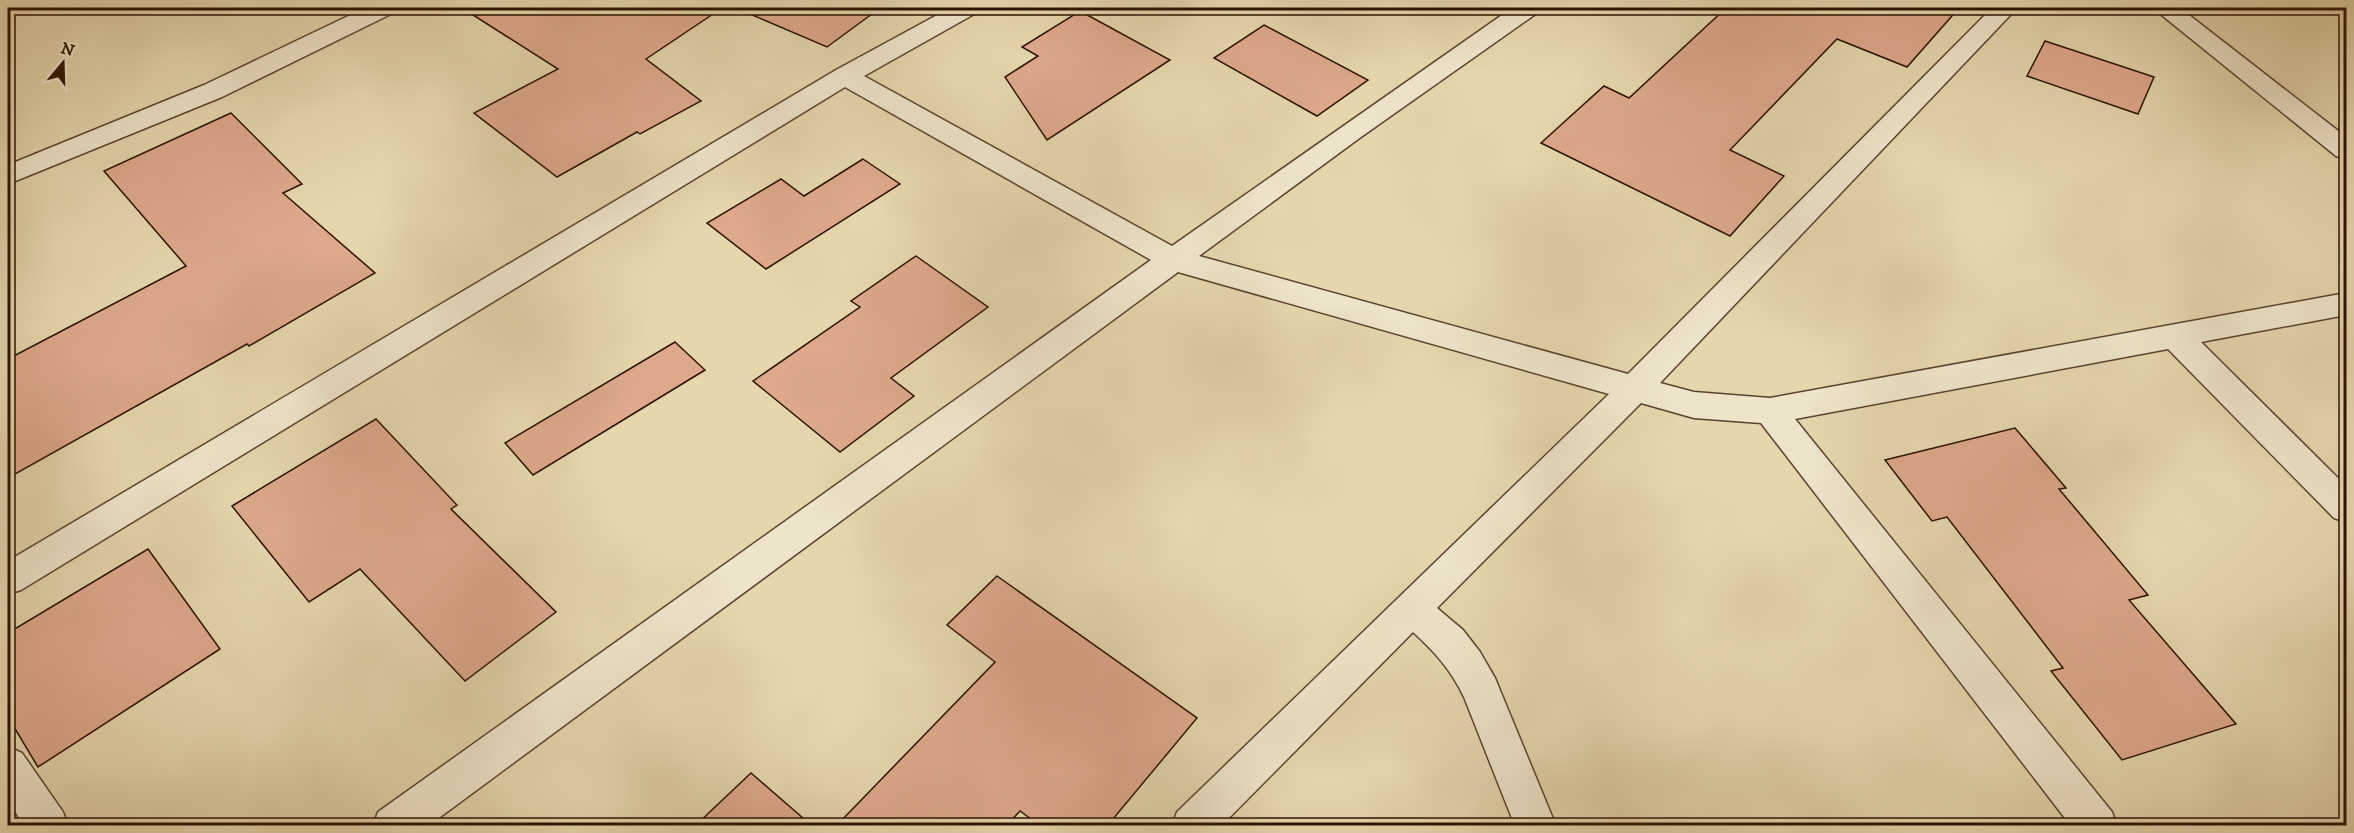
<svg xmlns="http://www.w3.org/2000/svg" width="2354" height="833" viewBox="0 0 2354 833" font-family="'IM FELL DW Pica',serif">
	<style>
		.building { fill: #dda88b; stroke: #2c1203; stroke-width: 1.5 }
		.lines { fill: none; stroke-linecap: round; stroke-linejoin: round }
		.minor-casing { stroke: #5a432e; stroke-width: 3 }
		.minor { fill: #eee4ca; fill-rule: evenodd }
	</style>
	<rect width="100%" height="100%" fill="#e5d6ad"/>
	<filter id="stains"><feTurbulence type="fractalNoise" baseFrequency=".00333" numOctaves="4"/><feColorMatrix values="0 0 0 0 .2 0 0 0 0 .09 0 0 0 0 .02 0 0 0 .5 -.17"/></filter>
	<radialGradient id="worn" r=".72"><stop offset=".6" stop-color="#630" stop-opacity="0"/><stop offset="1" stop-color="#630" stop-opacity=".3"/></radialGradient>
	<path class="building" d="M462 8H722L646 59 701 101 640 134 637 132 557 177 474 113 558 69Z
		M736 8H880L827 47Z
		M1726 8H1959L1907 67 1837 39 1730 150 1784 176 1730 236 1541 143 1604 86 1629 98Z
		M1080 11 1170 60 1047 140 1005 77 1038 56 1022 47Z
		M1264 25 1368 80 1317 116 1214 58Z
		M2045 41 2154 77 2138 114 2027 76Z
		M231 113 302 184 283 193 375 273 249 346 247 344 8 478V359L186 266 104 171Z
		M863 159 900 184 766 269 707 223 781 179 804 196Z
		M916 256 988 307 891 378 914 396 840 452 753 381 860 307 851 301Z
		M675 342 705 370 533 475 505 443Z
		M376 419 457 505 451 509 556 612 465 681 360 569 309 602 232 506Z
		M2015 428 2066 488 2059 489 2148 595 2129 600 2236 724 2122 760 2051 671 2063 668 1947 517 1932 521 1885 460Z
		M148 549 220 649 38 767 8 717V633Z
		M997 576 1197 718 1108 825H1039L1020 811 1007 825H837L995 662 947 625Z
		M751 773 811 825H696Z"/>
	<g class="lines">
		<defs>
			<path id="minor" d="M365 8H396L393 13 222 97 8 184V165L204 85Z
				M950 8H979L976 13 864 76 1172 246 1512 8H1540L1537 13 1361 137 1199 256 1628 374 1992 8H2017L1660 383 1694 392 1770 398 2346 293V315L2201 342 2346 486V522L2334 518 2168 349 1795 419 2112 812 2117 826H2071L1761 423 1694 418 1641 403 1437 608 1463 630 1480 652 1495 678 1556 826H1515L1464 697C1451 670 1435 652 1413 632L1221 826H1172L1177 812 1609 394 1178 272 428 826H373L378 812 1151 260 845 87 21 590 8 594V561L836 70Z
				M2153 8H2180L2346 137V159L2336 156Z
				M8 747 22 753 63 812 68 826H24L8 800Z"/>
		</defs>
		<use href="#minor" class="minor-casing"/>
		<use href="#minor" class="minor"/>
	</g>
	<rect width="2354" height="833" fill="none" stroke="#e5d6ad" stroke-width="30"/>
	<rect x="9" y="9" width="2336" height="815" fill="none" stroke="#2c1203" stroke-width="3"/>
	<rect x="15" y="15" width="2324" height="803" fill="none" stroke="#2c1203" stroke-width="1.5"/>
	<g transform="translate(63 63) rotate(19)" stroke="#eee4ca" stroke-width="4.5" paint-order="stroke">
	<path d="M0-4.5L10 22L0 15L-10 22Z" fill="#2c1203"/>
	<text y="-9" font-size="16" font-weight="bold" text-anchor="middle" fill="#2c1203">N</text>
	</g>
	<rect width="100%" height="100%" filter="url(#stains)"/>
	<rect width="100%" height="100%" fill="url(#worn)"/>
</svg>
